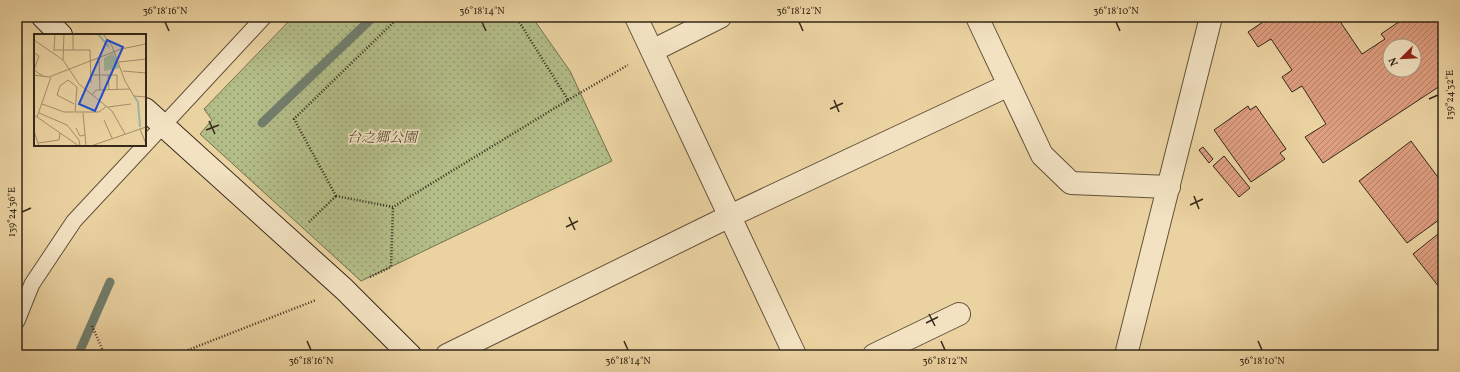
<svg xmlns="http://www.w3.org/2000/svg" width="1460" height="372" viewBox="0 0 1460 372" font-family="Vollkorn,'Noto Serif JP',serif">
	<style>
		.park { fill: url(#park-dots); stroke: #747250 }
		.lines { fill: none; stroke-linecap: round; stroke-linejoin: round }
		.stream { stroke: #717e6d; stroke-width: 9 }
		.building { fill: url(#building-hatch); stroke: #362819; fill-rule: evenodd }
		.lane-casing { stroke: #63523b; stroke-width: 17 }
		.street-casing { stroke: #63523b; stroke-width: 24 }
		.secondary-casing { stroke: #362819; stroke-width: 24 }
		.path { stroke: #362819; stroke-width: 2.5; stroke-dasharray: 1 2; stroke-linecap: butt }
		.lane { stroke: #f2e2c2; stroke-width: 15 }
		.street { stroke: #f2e2c2; stroke-width: 22 }
		.secondary { stroke: #f2e2c2; stroke-width: 22 }
		.ticks { fill: none; stroke: #362819; stroke-width: 1.5 }
		.labels { text-anchor: middle; stroke-width: 3.5; stroke-linejoin: round; paint-order: stroke }
		.park-label { font-size: 14px; font-style: italic; fill: #554d35; stroke: #f2e2c2 }
		.inset-river { fill: none; stroke: #98b8a5; stroke-width: 2 }
		.inset-road { fill: none; stroke: #a38e6b; stroke-width: 1 }
		.view { fill: #1d4ed8; fill-opacity: 0.15; stroke: #1d4ed8; stroke-width: 2 }
		.inset-edge { fill: none; stroke: #362819; stroke-width: 2 }
		.neatline { fill: none; stroke: #362819; stroke-width: 1.5 }
		.ticks-label { font-size: 10px; text-anchor: middle; fill: #362819 }
	</style>
	<defs>
		<pattern id="park-dots" width="8" height="8" patternUnits="userSpaceOnUse"><rect width="8" height="8" fill="#b3bd88"/><path d="M2 2h.1M6 6h.1" fill="none" stroke="#929a6e" stroke-width="1.8" stroke-linecap="round"/></pattern>
		<pattern id="building-hatch" width="6" height="6" patternUnits="userSpaceOnUse"><rect width="6" height="6" fill="#de9e80"/><path d="M-1 1l2-2M0 6l6-6M5 7l2-2" fill="none" stroke="#b58168"/></pattern>
	</defs>
	<rect width="100%" height="100%" fill="#ebd2a1"/>
	<filter id="stains"><feTurbulence type="fractalNoise" baseFrequency=".005" numOctaves="4"/><feColorMatrix values="0 0 0 0 .2 0 0 0 0 .09 0 0 0 0 .02 0 0 0 .5 -.17"/></filter>
	<radialGradient id="worn" r=".72"><stop offset=".6" stop-color="#630" stop-opacity="0"/><stop offset="1" stop-color="#630" stop-opacity=".3"/></radialGradient>
	<path class="park" d="M293 17H532L570 71 612 161 361 281 200 134 212 120 204 109Z"/>
	<g class="lines">
		<path class="stream" d="M262 123 373 17
			M78 355 110 282"/>
	</g>
	<path class="building" d="M1260 17H1337L1362 54 1385 39 1381 34 1406 17H1438L1443 24V84L1323 163 1305 137 1326 124 1302 86 1292 92 1282 77 1292 70 1271 39 1258 47 1248 32 1263 22ZM1390 46H1414V70H1390Z
		M1248 106 1250 110 1256 106 1286 149 1280 153 1285 159 1251 182 1214 130Z
		M1411 141 1443 184V217L1407 243 1359 181Z
		M1203 147 1213 159 1209 163 1199 150Z
		M1224 156 1250 188 1239 197 1213 166Z
		M1443 230V292L1413 254Z"/>
	<g class="lines">
		<defs>
			<path id="lane" d="M145 145 264 17
				M17 321 32 284 74 221 145 145"/>
			<path id="street" d="M636 17 795 355
				M977 17 1042 155 1071 183 1169 187
				M652 51 720 17
				M447 355 730 216 1009 85
				M874 355 959 314
				M1126 355 1211 17"/>
			<path id="secondary" d="M43 17 61 35
				M145 109 344 289 410 355"/>
		</defs>
		<use href="#lane" class="lane-casing"/>
		<use href="#street" class="street-casing"/>
		<use href="#secondary" class="secondary-casing"/>
		<path class="path" d="M568 100 628 65
			M336 196 393 207 568 100 516 17
			M336 196 294 119 399 17
			M309 222 336 196
			M370 277 391 267 393 207
			M92 326 105 355
			M188 350 316 300"/>
		<use href="#lane" class="lane"/>
		<use href="#street" class="street"/>
		<use href="#secondary" class="secondary"/>
	</g>
	<path class="ticks" d="M165 22 169 31M482 22 486 31M799 22 803 31M1116 22 1120 31M1429 99 1438 95M834 100 839 112M830 109 843 103M209 121 215 134M206 130 219 125M1194 196 1199 209M1190 205 1203 199M22 212 31 208M569 217 575 230M566 227 578 221M929 314 935 326M926 323 938 317M307 341 311 350M624 341 628 350M941 341 945 350M1258 341 1262 350"/>
	<g class="labels">
		<g class="park-label">
			<text x="382" y="142">台之郷公園</text>
		</g>
	</g>
	<g transform="translate(34 34)">
		<rect width="112" height="112" fill="#ebd2a1"/>
		<path d="M79 19 86 34 70 37V24Z" fill="#b3bd88"/>
		<path class="inset-river" d="M64 0 75 13M79 22 83 34M100 62 104 68 106 93"/>
		<path class="inset-road" d="M69 0 78 12 91 47 100 62 112 63M0 6 29 26 45 50 78 77 91 100M20 16H56L57 49M39 16V0M20 17 21 0M0 19 5 22 0 36 9 42M65 25 66 56M29 26 30 0M85 28 112 25M89 37 112 39M0 41 15 43 87 15 112 10M57 41H83V55M74 41 75 55M58 61 62 56 96 55M8 70 30 78H40M40 70 23 61 26 52 34 46 43 53 41 78H65L73 72M74 73 97 70M5 79 33 91 45 106 46 112M49 79 52 112M0 81 45 112M3 83 17 43M70 86 78 104M42 94 46 102 51 101M106 95 112 110M0 97 5 112M4 109 25 106 26 99M57 112 112 93"/>
		<path class="view" d="M73 6 89 13 61 77 45 70Z"/>
		<rect width="112" height="112" class="inset-edge"/>
	</g>
	<rect width="1460" height="372" fill="none" stroke="#ebd2a1" stroke-width="44"/>
	<g transform="translate(1402 58) rotate(246)"><circle r="19" fill="#f2e2c2" stroke="#a7987e"/>
	<path d="M0-3L7 15L0 10L-7 15Z" fill="#8f2418"/>
	<text y="-6" font-size="11" font-weight="bold" text-anchor="middle" fill="#362819">N</text>
	</g>
	<rect x="22" y="22" width="1416" height="328" class="neatline"/>
	<g class="ticks-label">
		<text x="165" y="14">36°18'16"N</text>
		<text x="482" y="14">36°18'14"N</text>
		<text x="799" y="14">36°18'12"N</text>
		<text x="1116" y="14">36°18'10"N</text>
		<text transform="translate(1449 95) rotate(-90)" y="4">139°24'32"E</text>
		<text transform="translate(11 212) rotate(-90)" y="4">139°24'36"E</text>
		<text x="311" y="364">36°18'16"N</text>
		<text x="628" y="364">36°18'14"N</text>
		<text x="945" y="364">36°18'12"N</text>
		<text x="1262" y="364">36°18'10"N</text>
	</g>
	<rect width="100%" height="100%" filter="url(#stains)"/>
	<rect width="100%" height="100%" fill="url(#worn)"/>
</svg>
